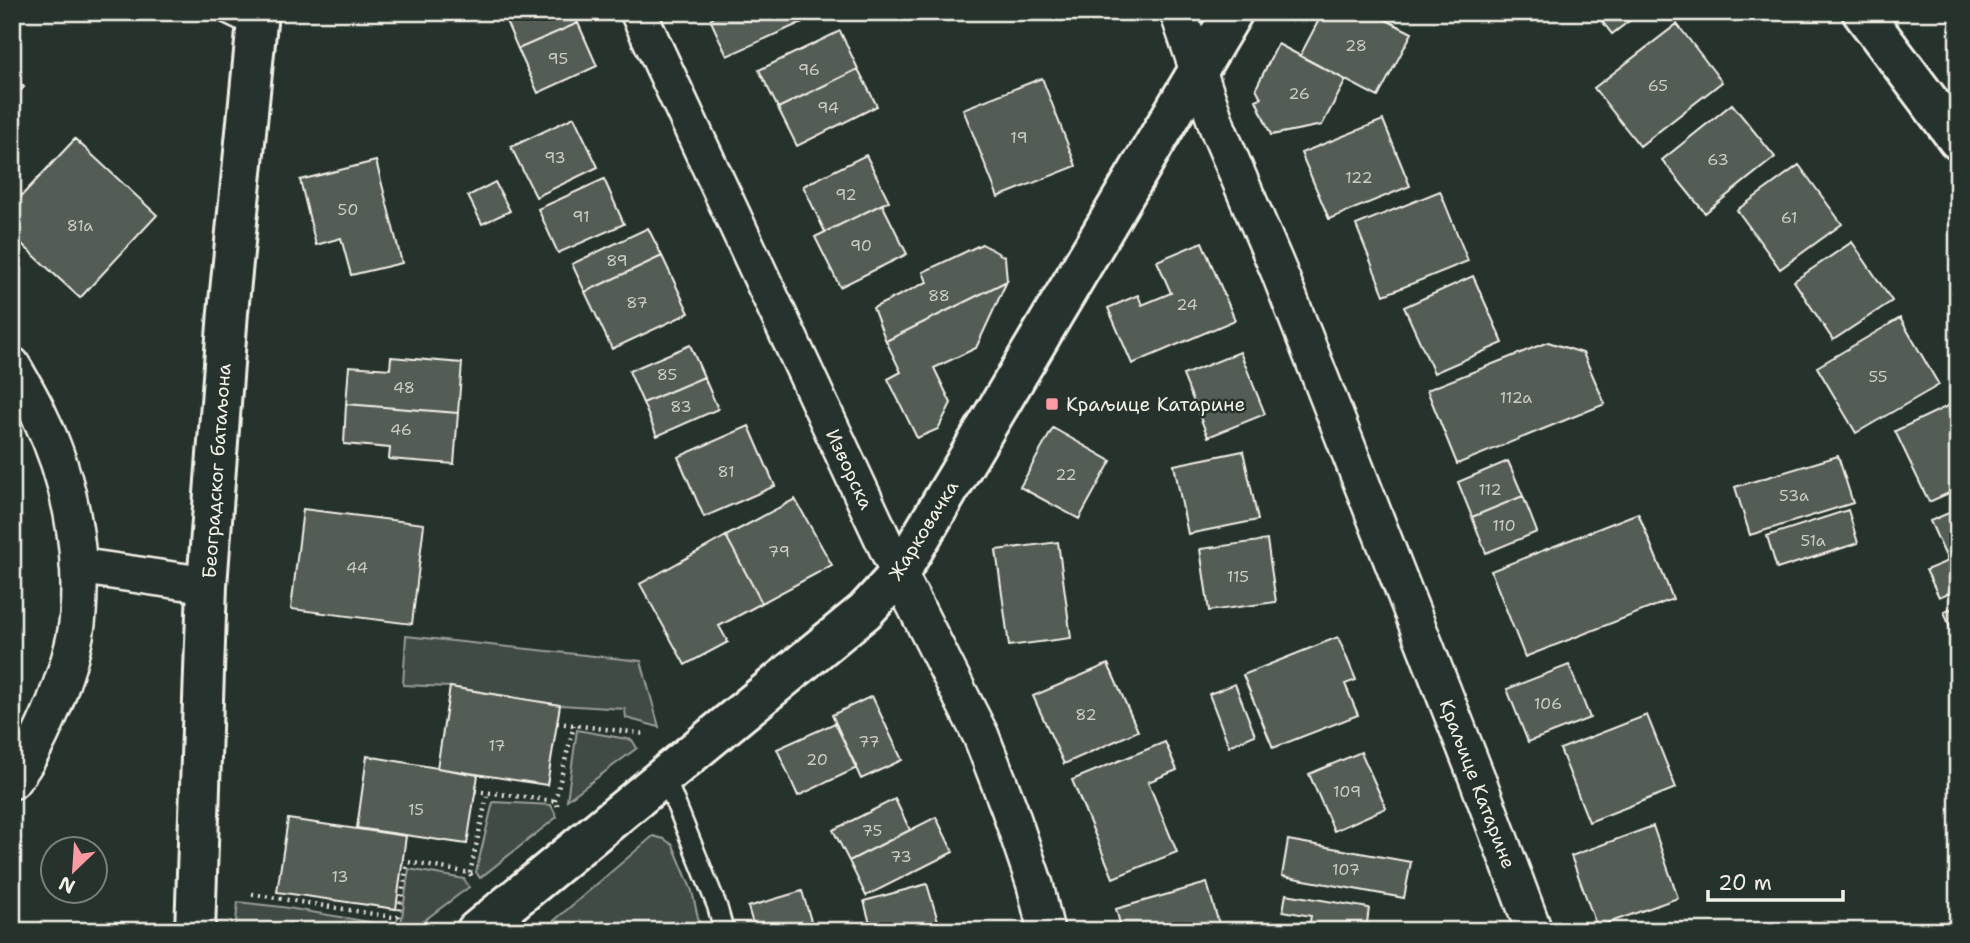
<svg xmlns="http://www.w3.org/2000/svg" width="1970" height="943" viewBox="0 0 1970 943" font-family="'Shantell Sans',sans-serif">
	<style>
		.green { fill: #414b45; stroke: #9a9e96; stroke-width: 2 }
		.building { fill: #525c55; stroke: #f4f1e8; stroke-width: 2 }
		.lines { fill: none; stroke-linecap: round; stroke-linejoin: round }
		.service-casing { stroke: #f4f1e8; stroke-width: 23 }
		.minor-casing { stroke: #f4f1e8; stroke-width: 40 }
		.tertiary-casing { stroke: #f4f1e8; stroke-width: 44 }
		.secondary-casing { stroke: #f4f1e8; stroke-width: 44 }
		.path { stroke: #f4f1e8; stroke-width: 4.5; stroke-dasharray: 2 5; stroke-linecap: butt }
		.service { stroke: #26332d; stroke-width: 18 }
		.minor { stroke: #26332d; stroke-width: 35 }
		.tertiary { stroke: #26332d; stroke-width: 38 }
		.secondary { stroke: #26332d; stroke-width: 38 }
		.poi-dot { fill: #ff9aa2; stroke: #26332d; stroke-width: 2.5 }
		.labels { text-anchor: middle; stroke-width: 5; stroke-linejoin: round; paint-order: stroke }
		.number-label { font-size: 16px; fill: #ccccc3 }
		.poi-label { font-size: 19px; fill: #f4f1e8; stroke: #26332d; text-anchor: start }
		.street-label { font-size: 19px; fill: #f4f1e8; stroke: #26332d }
	</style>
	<rect width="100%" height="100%" fill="#26332d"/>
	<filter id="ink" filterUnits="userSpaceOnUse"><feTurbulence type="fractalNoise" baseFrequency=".0143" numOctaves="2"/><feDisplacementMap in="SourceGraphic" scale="14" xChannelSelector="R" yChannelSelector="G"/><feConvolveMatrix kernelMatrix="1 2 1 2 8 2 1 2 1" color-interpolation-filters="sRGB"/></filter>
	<g filter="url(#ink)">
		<path class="green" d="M406 636 641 661 659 727 626 718 625 709 560 705 450 687 403 685Z
			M577 730 632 740 637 748 567 800Z
			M493 802 551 805 557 817 480 878 476 872Z
			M653 836 664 839 673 845 692 891 701 931H542Z
			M409 869 464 879 469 887 410 931H400Z
			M238 902 282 907 387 925 386 931H235Z"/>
		<path class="building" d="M502 12H573L578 23 518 49Z
			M724 12H817L818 15 727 56 710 19Z
			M1323 12H1390L1386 20 1412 33 1378 97 1300 56Z
			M1595 12H1641L1612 34Z
			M578 23 597 66 538 93 518 49Z
			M1677 24 1722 82 1640 146 1594 88Z
			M840 31 858 69 778 108 759 70Z
			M1278 44 1346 80 1322 125 1271 135 1256 100 1261 98 1256 88Z
			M858 69 877 106 797 146 778 108Z
			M12 76 24 87 12 100Z
			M1042 78 1076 166 998 197 963 109Z
			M1732 104 1775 157 1705 213 1662 160Z
			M574 117 598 167 536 197 511 147Z
			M1383 120 1410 186 1329 219 1301 153Z
			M75 139 157 215 80 298 12 235V206Z
			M866 155 889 201 825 232 803 186Z
			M376 161 402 263 351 275 341 238 316 245 300 180Z
			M1799 165 1842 224 1780 269 1737 210Z
			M604 179 624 224 558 253 538 209Z
			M495 182 510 211 482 224 468 196Z
			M1440 191 1468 261 1384 295 1356 225Z
			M882 204 907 254 840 287 815 237Z
			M648 228 662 256 585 292 572 264Z
			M1202 242 1235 320 1132 364 1108 308 1138 295 1142 305 1171 293 1157 261Z
			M1852 242 1892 301 1833 340 1794 281Z
			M982 244 1005 257 1007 281 886 341 873 308 927 282 923 272Z
			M662 256 689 313 612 349 585 292Z
			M1473 276 1503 343 1434 373 1404 307Z
			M1007 281 976 348 934 368 951 403 938 429 917 438 888 379 901 372 886 341Z
			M1900 318 1939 385 1856 433 1817 367Z
			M1548 342 1583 353 1605 404 1457 464 1427 390Z
			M690 345 704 377 643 403 629 371Z
			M1240 352 1265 414 1208 437 1183 375Z
			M391 357 462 363 458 413 346 404 349 366 390 369Z
			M704 377 718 409 657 436 643 403Z
			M1954 403 1958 412V489L1929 502 1895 431Z
			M346 404 458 413 454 464 389 459 390 448 344 444Z
			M749 426 775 486 704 517 678 457Z
			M1053 428 1111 461 1079 519 1020 487Z
			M1243 451 1258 520 1188 534 1174 465Z
			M1838 456 1853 503 1750 535 1735 487Z
			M1508 461 1523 496 1472 517 1458 482Z
			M1523 496 1537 532 1486 553 1472 517Z
			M795 499 832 565 762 603 726 536Z
			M303 509 424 524 412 624 291 609Z
			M1958 509V589L1939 597 1926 570 1948 561 1930 521Z
			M1848 510 1858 543 1777 569 1767 536Z
			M1638 513 1673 599 1525 657 1491 571Z
			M726 536 762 603 719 626 728 642 685 665 640 584Z
			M1267 540 1276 602 1209 611 1200 549Z
			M1058 542 1071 638 1009 646 996 550Z
			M1958 607V645H1956L1944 611Z
			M1338 637 1356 680 1345 684 1358 715 1273 748 1243 675Z
			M1108 664 1138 731 1064 764 1033 696Z
			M1569 665 1590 718 1528 742 1507 689Z
			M1235 684 1255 735 1229 746 1209 694Z
			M450 687 560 705 547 785 437 768Z
			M872 696 902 760 861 779 832 715Z
			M1647 715 1676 788 1589 822 1560 749Z
			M835 723 857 768 798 796 777 749Z
			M1165 742 1177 770 1148 782 1177 852 1113 878 1072 780Z
			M1361 752 1386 808 1334 831 1309 774Z
			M367 756 478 775 467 844 357 828Z
			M895 799 910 830 849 861 833 830Z
			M936 817 953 852 866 896 849 861Z
			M288 819 406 836 396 909 277 892Z
			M1653 826 1678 898 1597 927 1571 856Z
			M1288 840 1411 862 1404 898 1282 876Z
			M1207 883 1221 931H1122L1116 909Z
			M927 884 941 931H872L864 901Z
			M802 891 814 931H755L748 907Z
			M1286 894 1369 908 1366 931H1308L1311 916 1283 911Z"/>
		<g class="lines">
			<defs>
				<path id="service" d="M223 12 256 28
					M665 777 717 906 724 931"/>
				<path id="minor" d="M638 12 899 574 981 736 1009 808 1035 885 1046 931
					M1178 12 1218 129 1279 272 1477 778 1534 931
					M12 365C22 382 32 399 40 417 69 476 83 548 78 614 76 644 65 674 55 702 44 729 31 758 12 781
					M78 566 207 585"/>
				<path id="tertiary" d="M195 931 207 585 228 312 258 12
					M476 931 865 611 899 574 1233 12"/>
				<path id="secondary" d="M1862 12 1958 140"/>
			</defs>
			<use href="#service" class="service-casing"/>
			<use href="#minor" class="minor-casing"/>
			<use href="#tertiary" class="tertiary-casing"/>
			<use href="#secondary" class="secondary-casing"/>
			<path class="path" d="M557 723 646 734
				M475 791 555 801 560 809
				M555 801 574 725
				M402 861 470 873 473 879
				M470 873 488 792
				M252 894 398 918
				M396 931 407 863
				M600 931 604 923 622 931"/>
			<use href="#service" class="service"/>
			<use href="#minor" class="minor"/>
			<use href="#tertiary" class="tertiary"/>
			<use href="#secondary" class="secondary"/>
		</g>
	</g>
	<rect class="poi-dot" x="1045" y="397" width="14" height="14" rx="3.5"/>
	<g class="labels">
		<g class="number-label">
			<text x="1356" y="51">28</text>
			<text x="558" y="64">95</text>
			<text x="809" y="75">96</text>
			<text x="1658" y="91">65</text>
			<text x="1299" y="99">26</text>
			<text x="828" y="113">94</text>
			<text x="1019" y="143">19</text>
			<text x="555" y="163">93</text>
			<text x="1718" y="165">63</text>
			<text x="1359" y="183">122</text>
			<text x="846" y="200">92</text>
			<text x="348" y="215">50</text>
			<text x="581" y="222">91</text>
			<text x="1789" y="223">61</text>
			<text x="80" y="231">81a</text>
			<text x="861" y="251">90</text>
			<text x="617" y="266">89</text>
			<text x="939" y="301">88</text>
			<text x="637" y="308">87</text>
			<text x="1187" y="310">24</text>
			<text x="667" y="380">85</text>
			<text x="1878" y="382">55</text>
			<text x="404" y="393">48</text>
			<text x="1516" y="403">112a</text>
			<text x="681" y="412">83</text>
			<text x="401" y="435">46</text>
			<text x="726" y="477">81</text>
			<text x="1066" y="480">22</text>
			<text x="1490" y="495">112</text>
			<text x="1794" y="501">53a</text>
			<text x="1504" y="531">110</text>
			<text x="1813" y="546">51a</text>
			<text x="779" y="557">79</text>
			<text x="357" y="573">44</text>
			<text x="1238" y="582">115</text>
			<text x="1548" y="709">106</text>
			<text x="1086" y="720">82</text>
			<text x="869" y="747">77</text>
			<text x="497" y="751">17</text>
			<text x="817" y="765">20</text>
			<text x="1347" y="797">109</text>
			<text x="416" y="815">15</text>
			<text x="872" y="836">75</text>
			<text x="901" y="862">73</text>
			<text x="1346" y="875">107</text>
			<text x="340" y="882">13</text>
		</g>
		<g class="poi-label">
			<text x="1066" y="411">Краљице Катарине</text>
		</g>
		<g class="street-label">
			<text transform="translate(850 469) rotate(65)" y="7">Изворска</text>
			<text transform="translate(216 471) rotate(-86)" y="7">Београдског батаљона</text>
			<text transform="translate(923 530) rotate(-58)" y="7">Жарковачка</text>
			<text transform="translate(1478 784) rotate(69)" y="7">Краљице Катарине</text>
		</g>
	</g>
	<rect width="1970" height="943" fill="none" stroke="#26332d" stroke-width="42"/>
	<rect x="21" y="21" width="1928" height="901" fill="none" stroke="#f4f1e8" stroke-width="2.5" filter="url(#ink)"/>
	<g transform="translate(74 870) rotate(205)"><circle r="33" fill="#26332d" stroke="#787f78" stroke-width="2"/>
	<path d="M0-5L12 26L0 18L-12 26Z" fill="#ff9aa2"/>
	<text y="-10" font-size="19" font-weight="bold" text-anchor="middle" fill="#f4f1e8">N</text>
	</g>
	<path d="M1708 890v10h135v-10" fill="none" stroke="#f4f1e8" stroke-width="3.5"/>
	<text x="1718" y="890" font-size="21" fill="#f4f1e8" stroke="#26332d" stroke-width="5" paint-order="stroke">20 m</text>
</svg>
